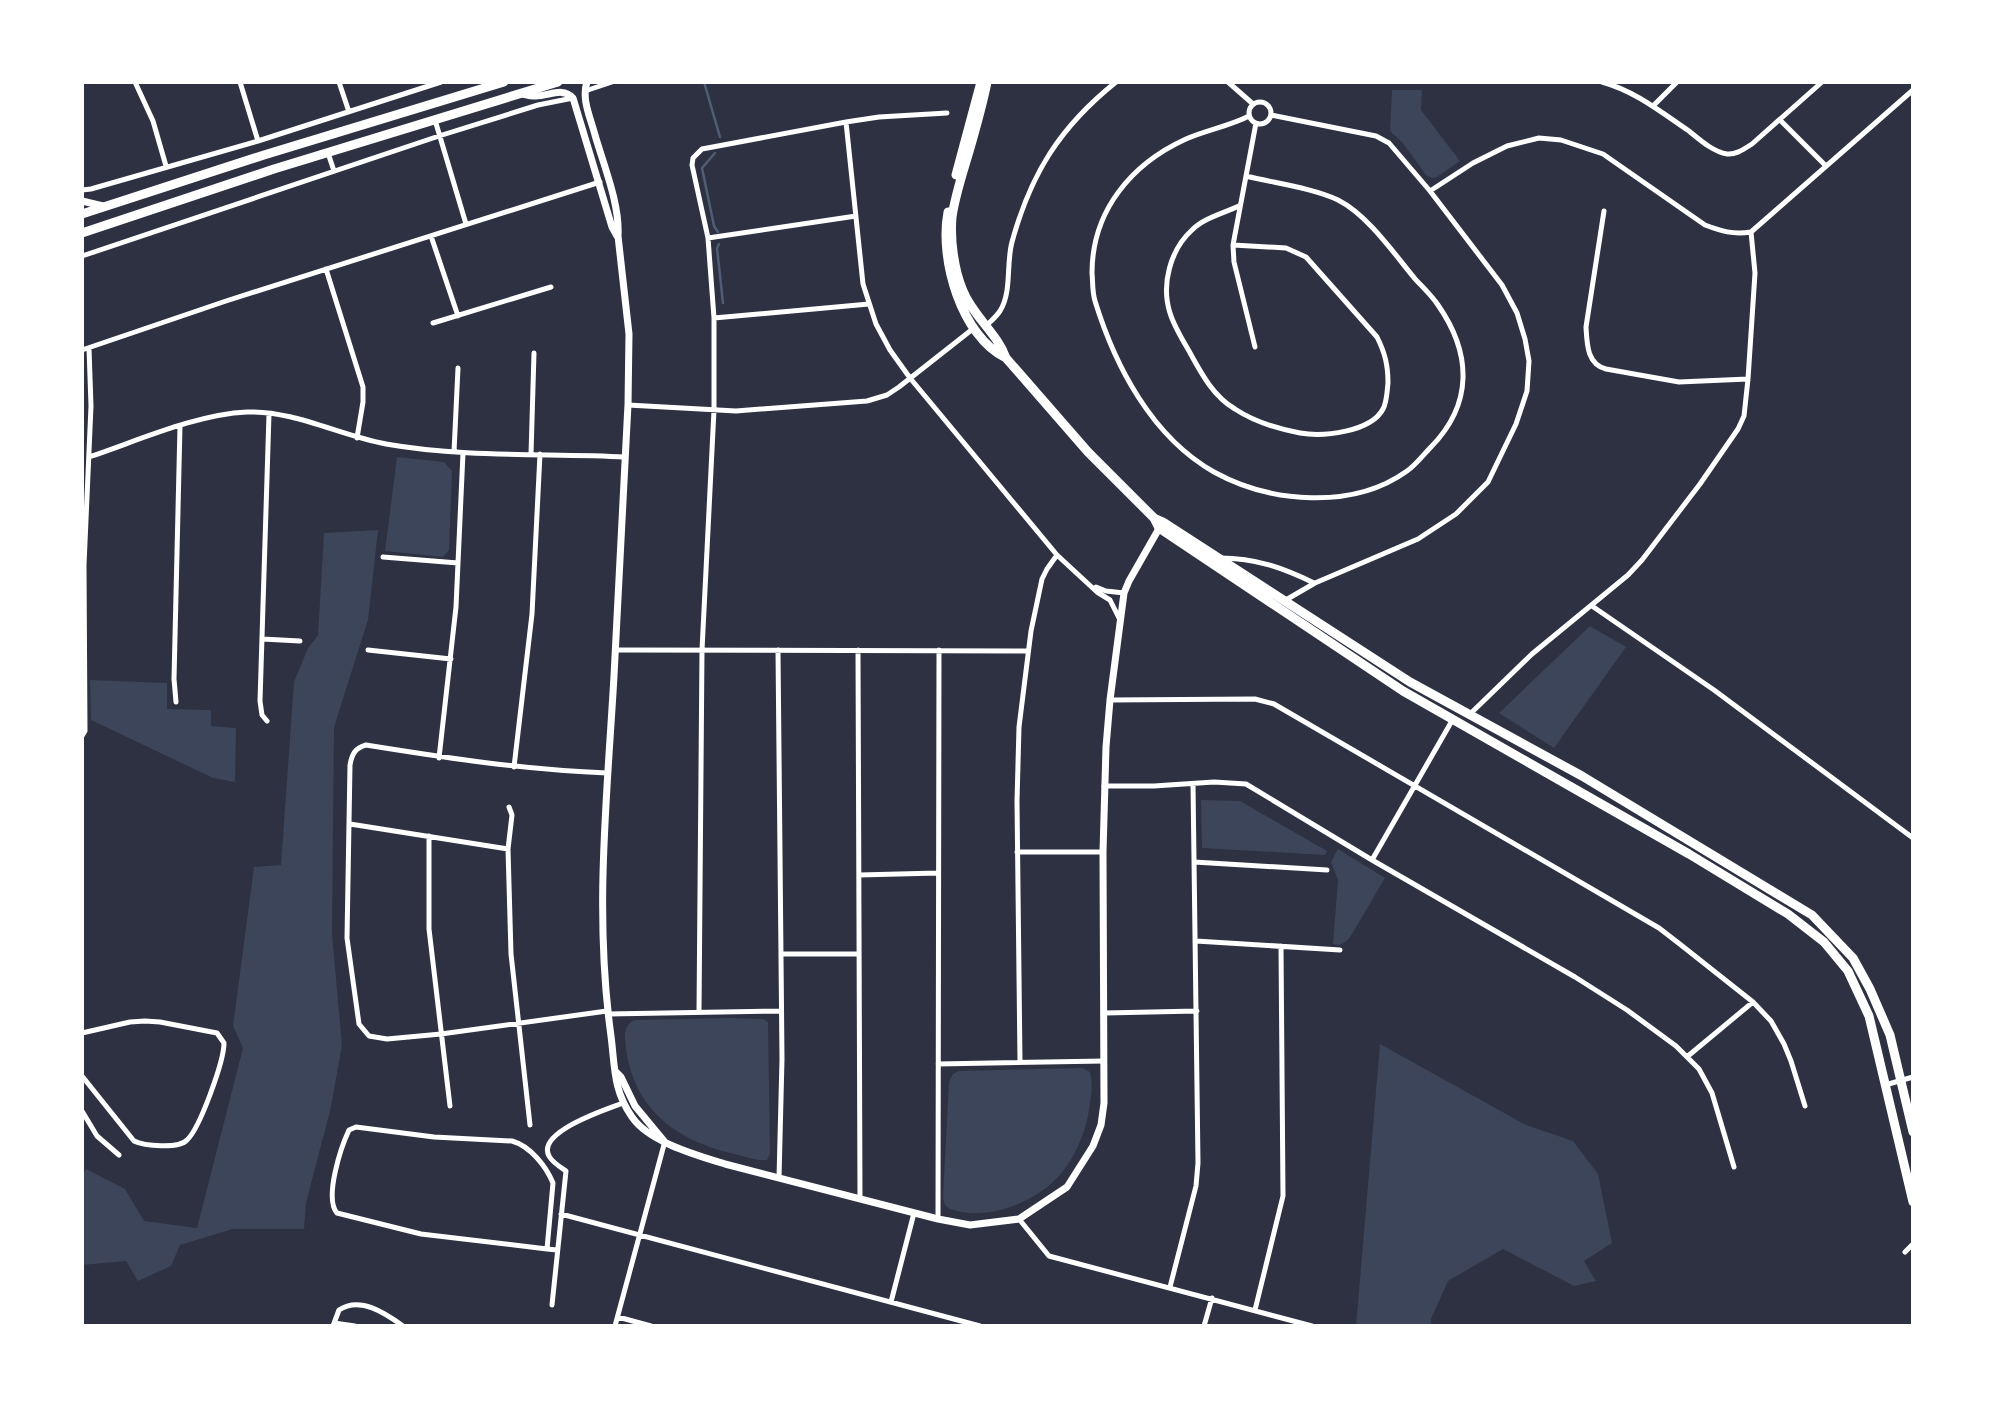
<svg xmlns="http://www.w3.org/2000/svg" width="1995" height="1408" viewBox="0 0 1995 1408" font-family="Roboto,sans-serif">
	<style>
		.green { fill: #3c4559 }
		.lines { fill: none; stroke-linecap: round; stroke-linejoin: round }
		.stream { stroke: #4f5d75; stroke-width: 2.5 }
		.minor { stroke: #fff; stroke-width: 5 }
		.tertiary { stroke: #fff; stroke-width: 7 }
		.primary { stroke: #fff; stroke-width: 9 }
		.trunk { stroke: #fff; stroke-width: 9 }
	</style>
	<rect width="100%" height="100%" fill="#2d3142"/>
	<path class="green" d="M1392 90H1422L1421 110 1460 161 1437 177 1432 178 1426 175 1402 142 1390 131Z
		M397 457 444 462 452 471 449 550 443 557 385 551Z
		M378 530 368 620 334 727 332 934 342 1045 331 1107 306 1203 304 1229H233L180 1245 171 1266 138 1281 126 1261 82 1265V1177L86 1169 125 1189 144 1221 197 1228 243 1048 233 1026 254 867 281 865 294 682 308 648 318 635 324 533Z
		M1590 626 1626 647 1554 748 1499 713Z
		M90 680 167 683V709L211 710V726L236 728 235 782 213 778 91 720Z
		M1201 800 1240 801 1327 851 1325 855 1202 848Z
		M1338 849 1385 878 1349 939 1340 945 1333 944 1338 880 1331 862Z
		M730 1018 763 1019 768 1022 770 1154 767 1160C754 1161 741 1155 730 1153 674 1139 634 1108 626 1049 625 1037 622 1027 634 1020Z
		M1380 1044 1526 1125 1573 1141 1598 1174 1612 1243 1584 1261 1596 1281 1574 1286 1503 1249 1448 1281 1431 1319V1326H1356Z
		M1082 1068 1090 1072C1094 1086 1090 1102 1088 1116 1083 1139 1071 1166 1053 1182 1030 1203 992 1218 962 1212 952 1210 944 1209 943 1197L949 1082 953 1074 959 1071Z"/>
	<g class="lines">
		<path class="stream" d="M704 82 720 137
			M715 153 702 168 714 226 718 232
			M719 244 717 248 723 303"/>
		<path class="minor" d="M135 82 153 121 166 166
			M240 82 258 141
			M339 82 349 112
			M1228 82 1253 104
			M1602 82C1635 91 1661 112 1689 131 1699 139 1713 152 1727 154 1736 155 1744 149 1752 144L1822 82
			M585 91 612 82
			M1249 113a11 11 0 1 1 22 0a11 11 0 1 1-22 0Z
			M1653 106 1677 82
			M1271 115 1376 136 1389 143 1430 191 1502 285 1517 313 1525 339 1529 361 1527 391 1516 424 1488 482 1456 514 1418 539 1315 583 1284 601
			M435 120 466 224
			M1780 120 1826 166
			M846 122 863 284 876 324 890 350 910 378 1057 555 1097 592 1110 600 1120 620
			M328 153 334 171
			M1246 176C1274 183 1313 188 1338 200 1368 215 1395 255 1416 280 1424 288 1432 296 1438 305 1472 354 1473 404 1431 447 1423 455 1416 465 1407 471 1353 510 1270 503 1214 472 1152 437 1115 366 1095 301 1092 291 1093 282 1092 273 1092 211 1131 164 1186 139 1206 130 1230 126 1249 116
			M82 190 91 189 258 141 441 82
			M1430 191 1473 163 1507 146 1539 138 1561 140 1603 154 1705 225C1721 231 1733 235 1751 232L1913 90
			M1604 211 1586 327C1587 344 1587 364 1606 369L1679 382 1748 379
			M431 236 458 316
			M708 238 856 216
			M1233 245 1286 248 1306 257 1377 337C1385 353 1388 365 1388 383 1387 391 1387 402 1383 409 1371 432 1323 437 1300 433 1279 429 1253 421 1235 409 1213 396 1201 373 1189 351 1182 339 1174 326 1170 313 1161 285 1170 250 1192 230 1204 218 1224 213 1239 206
			M82 256 439 136 538 105 573 98
			M326 269 363 387V402L357 438
			M714 318 869 304
			M433 323 551 287
			M985 327C990 322 996 317 1000 311 1012 292 1006 264 1012 242 1031 173 1060 127 1116 82
			M1255 347 1234 262 1233 245 1256 123
			M82 350 226 301 600 182
			M628 405 736 411 867 401 887 395 899 387 974 328
			M454 452 458 368
			M531 454 534 353
			M89 457C137 441 197 414 247 412 293 410 341 436 386 444 465 458 546 453 625 457
			M383 557 458 563
			M1220 558C1256 558 1283 568 1314 583
			M1096 587 1106 591 1124 593
			M1592 606 1714 690 1913 838
			M262 639 300 641
			M368 650 451 659
			M615 650 1028 651
			M778 650 782 1059 779 1178
			M858 650 860 1198
			M1110 700 1255 699 1274 704 1659 928 1681 945 1753 1002 1771 1021 1784 1044 1791 1061 1805 1106
			M176 702 174 679 180 426
			M1469 715 1532 654 1628 575 1642 560 1700 484 1738 429 1744 416 1748 379 1755 273 1751 232
			M267 721 262 715 260 701 269 414
			M82 736 85 731 84 565 91 406 89 348
			M439 758 456 607 463 453
			M514 767 532 614 540 454
			M607 773C525 770 447 758 366 745 355 748 352 754 350 765L347 938 359 1024 369 1036 387 1039 441 1034 607 1011
			M1104 786H1154L1214 782 1246 784 1372 860 1575 977 1627 1010 1676 1046 1699 1069 1712 1093 1734 1167
			M509 807 512 815 508 849 511 954 530 1125
			M350 824 508 849
			M429 836V929L450 1106
			M1017 852H1103
			M1372 860 1453 719
			M1194 862 1327 870
			M859 875 938 873
			M1196 941 1340 950
			M781 954H859
			M699 1012 702 650 714 410V318L708 238 692 165 693 158 702 149 846 122 879 117 947 113
			M1105 1013 1197 1011
			M608 1014 781 1011
			M82 1033 130 1022 145 1021 160 1022 217 1033 224 1043C224 1061 200 1128 187 1140 179 1149 144 1146 134 1141L82 1076
			M1688 1056 1753 1002
			M1020 1062 1017 801 1019 727 1031 631 1042 579 1047 569 1057 555
			M938 1064 1104 1061
			M1885 1085 1913 1077
			M82 1111 97 1136 119 1155
			M561 1214 980 1326
			M938 1219 939 650
			M1019 1219 1049 1256 1312 1326
			M547 1249 553 1183C546 1166 530 1146 512 1141L434 1137 356 1127 349 1130C341 1147 324 1198 337 1213L421 1234 547 1249 557 1250
			M1905 1252 1913 1244
			M1170 1287 1196 1186 1198 1163 1193 784
			M891 1302 914 1213
			M552 1305 566 1171C560 1167 552 1162 549 1156 536 1132 607 1109 623 1103
			M1255 1310 1283 1196 1281 946
			M618 1317 651 1326
			M334 1323 355 1326
			M333 1326 339 1310C360 1296 385 1313 403 1326
			M615 1326 665 1141
			M1204 1326 1212 1298"/>
		<path class="tertiary" d="M587 82C581 99 591 119 595 135 604 166 620 205 618 236L629 334 628 405C623 495 619 585 614 676 607 798 594 914 611 1036 615 1067 613 1090 632 1117 649 1142 696 1155 725 1164L938 1219 970 1225 1019 1219 1067 1187 1093 1146 1101 1125 1104 1103 1103 852 1106 747 1110 700 1124 593 1129 581 1161 525
			M523 94C527 95 530 96 534 96 548 97 562 86 573 98L612 227 617 236
			M82 201 103 206
			M616 1072 621 1077 635 1106 664 1141"/>
		<path class="primary" d="M987 82C982 107 975 131 968 155 962 175 955 196 952 217 950 240 954 270 963 291 973 316 997 333 1006 358L1088 452 1154 518 1159 528 1403 691 1689 854 1788 914 1824 942 1848 971 1869 1016 1913 1202
			M956 175 981 82
			M948 212C939 259 961 336 1006 358
			M1154 518 1163 522 1410 682 1582 776 1812 915 1853 958 1870 989 1890 1035 1913 1132"/>
		<path class="trunk" d="M82 214 264 155 504 82
			M82 233 274 169 558 82"/>
	</g>
	<rect width="1995" height="1408" fill="none" stroke="#ffffff" stroke-width="168"/>
</svg>
